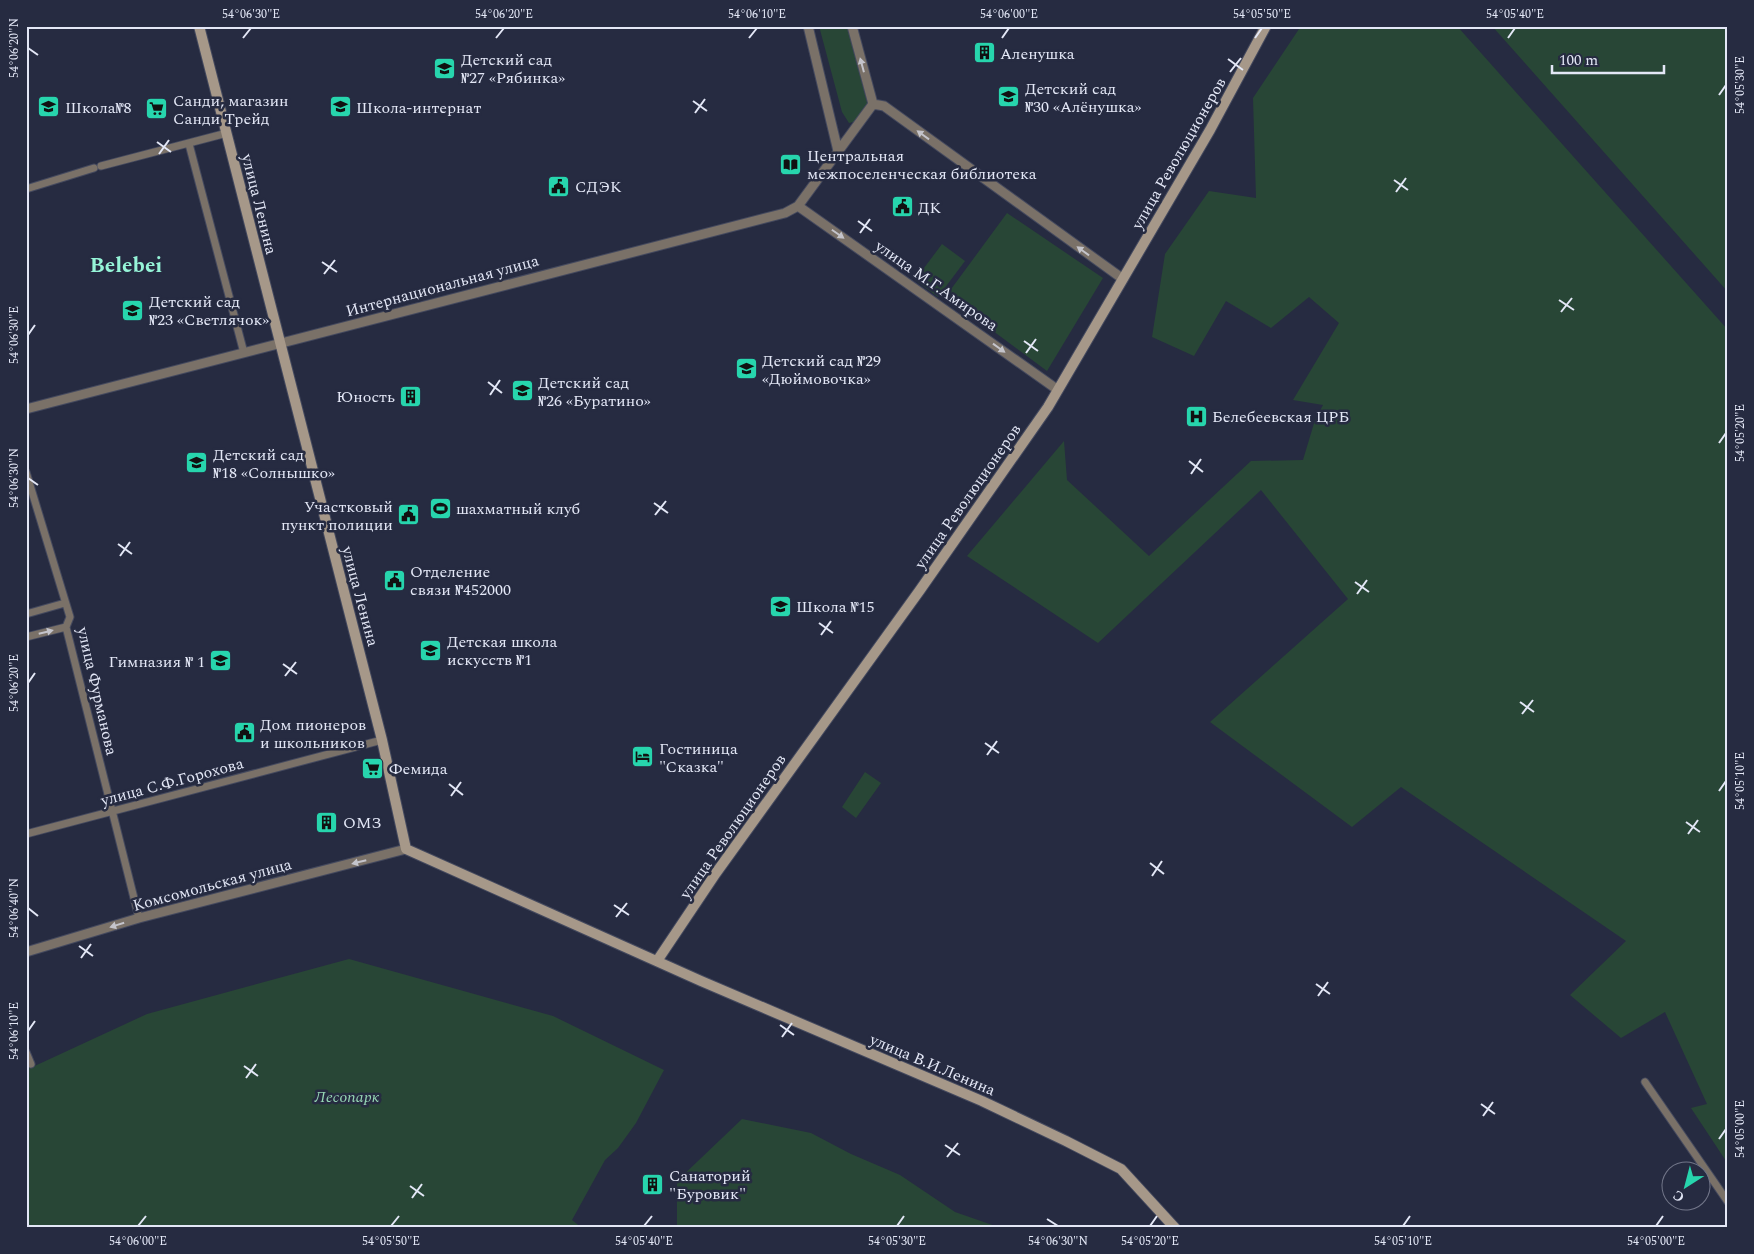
<svg xmlns="http://www.w3.org/2000/svg" width="1754" height="1254" viewBox="0 0 1754 1254" font-family="Spectral,serif">
	<style>
		.green { fill: #284636 }
		.lines { fill: none; stroke-linecap: round; stroke-linejoin: round }
		.minor-casing { stroke: #44495e; stroke-width: 9 }
		.tertiary-casing { stroke: #44495e; stroke-width: 11 }
		.secondary-casing { stroke: #44495e; stroke-width: 12 }
		.minor { stroke: #7a7168; stroke-width: 7 }
		.tertiary { stroke: #7a7168; stroke-width: 9 }
		.secondary { stroke: #a69889; stroke-width: 10 }
		.oneway { fill: #c4c4cb }
		.ticks { fill: none; stroke: #e3e7f6; stroke-width: 2 }
		.labels { text-anchor: middle; stroke-width: 5; stroke-linejoin: round; paint-order: stroke }
		.poi-label { font-size: 16px; fill: #e3e7f6; stroke: #262b41; text-anchor: start }
		.street-label { font-size: 16px; fill: #e3e7f6; stroke: #262b41 }
		.park-label { font-size: 16px; font-style: italic; fill: #96d6b4; stroke: #262b41 }
		.district-label { font-size: 21px; font-weight: bold; fill: #96f5d8; stroke: #262b41 }
		.neatline { fill: none; stroke: #e3e7f6; stroke-width: 2 }
		.ticks-label { font-size: 12px; text-anchor: middle; fill: #e3e7f6 }
	</style>
	<rect width="100%" height="100%" fill="#262b41"/>
	<path class="green" d="M819 26H847L868 106 861 120 849 123 842 112Z
		M1301 26H1457L1728 330V1164L1691 1108 1707 1104 1665 1012 1621 1038 1570 995 1626 941 1401 787 1352 827 1210 722 1348 599 1261 490 1098 643 967 556 1064 441 1067 480 1149 556 1251 461 1303 460 1315 420 1323 405 1293 400 1339 323 1309 297 1271 328 1226 301 1194 356 1152 337 1165 254 1209 191 1256 198 1253 98Z
		M1492 26H1728V292Z
		M1007 213 1103 278 1047 371 946 296Z
		M942 244 965 261 938 297 915 280Z
		M865 772 881 783 856 818 842 807Z
		M349 959 553 1016 664 1070 636 1123 618 1148 605 1160 572 1220 582 1228H26V1070L147 1014Z
		M742 1119 811 1133 851 1154 900 1175 955 1212 1001 1228H677V1181Z"/>
	<g class="lines">
		<defs>
			<path id="minor" d="M189 144 244 353
				M101 166 227 133
				M26 189 94 168
				M26 472 70 617 66 627 139 918
				M26 614 65 603
				M26 637 66 627
				M26 834 382 740
				M26 1052 31 1064
				M1645 1082 1728 1202"/>
			<path id="tertiary" d="M808 26 838 151
				M852 26 873 104
				M873 104 884 106 1123 279
				M798 206 1058 390
				M26 409 785 213 798 206 873 104
				M26 952 139 918 406 849"/>
			<path id="secondary" d="M199 26 382 740 406 849 701 981 982 1101 1066 1141 1121 1169 1175 1228
				M657 961 716 873 920 590 1048 407 1210 130 1266 26"/>
		</defs>
		<use href="#minor" class="minor-casing"/>
		<use href="#tertiary" class="tertiary-casing"/>
		<use href="#secondary" class="secondary-casing"/>
		<use href="#minor" class="minor"/>
		<use href="#tertiary" class="tertiary"/>
		<use href="#secondary" class="secondary"/>
	</g>
	<defs><path id="oneway-solid" d="M-6-.8H1V-3.2L6.5 0L1 3.2V.8H-6Z" transform="scale(1.25)"/></defs>
	<g class="oneway">
		<use href="#oneway-solid" transform="translate(862 65) rotate(-105)"/>
		<use href="#oneway-solid" transform="translate(923 135) rotate(-144)"/>
		<use href="#oneway-solid" transform="translate(838 234) rotate(35)"/>
		<use href="#oneway-solid" transform="translate(1083 251) rotate(-144)"/>
		<use href="#oneway-solid" transform="translate(999 348) rotate(36)"/>
		<use href="#oneway-solid" transform="translate(46 632) rotate(-14)"/>
		<use href="#oneway-solid" transform="translate(359 862) rotate(166)"/>
		<use href="#oneway-solid" transform="translate(117 925) rotate(163)"/>
	</g>
	<path class="ticks" d="M243 38 251 28M496 38 504 28M749 38 757 28M1002 38 1009 28M1255 38 1262 28M1508 38 1515 28M28 48 38 55M1228 59 1243 70M1230 72 1241 58M1719 95 1726 85M693 101 707 111M695 113 705 99M157 142 171 152M159 154 169 140M1394 180 1408 190M1396 192 1406 178M858 221 872 231M860 233 870 219M322 262 337 272M324 274 335 260M1559 300 1574 310M1561 312 1572 298M28 335 35 325M1024 341 1038 351M1026 353 1036 339M488 382 502 393M490 395 500 380M1719 443 1726 433M1189 461 1203 472M1191 474 1201 459M28 478 38 485M654 503 668 513M655 515 666 501M118 544 132 554M120 556 130 542M1355 582 1369 592M1357 594 1367 580M819 623 833 633M821 635 831 621M283 664 297 674M285 676 296 662M28 683 35 673M1520 702 1534 712M1522 714 1533 700M985 743 999 753M987 755 997 741M449 784 463 795M1719 791 1726 781M451 796 461 782M1686 822 1700 832M1688 834 1698 820M1150 863 1164 874M1152 876 1162 861M614 905 629 915M28 908 38 916M616 917 627 903M79 946 93 956M81 958 91 944M1316 984 1330 994M1318 996 1328 982M780 1025 794 1035M28 1031 35 1021M782 1037 792 1023M244 1066 258 1076M246 1078 256 1064M1481 1104 1495 1114M1483 1116 1493 1102M1719 1139 1726 1129M945 1145 960 1155M947 1157 958 1143M410 1186 424 1196M412 1198 422 1184M1047 1219 1058 1226M138 1226 146 1216M391 1226 399 1216M644 1226 652 1216M897 1226 904 1216M1150 1226 1157 1216M1403 1226 1410 1216M1656 1226 1663 1216"/>
	<defs>
		<symbol id="building-square" viewBox="-11 -11 22 22"><rect x="-9" y="-9" width="18" height="18" rx="4" fill="#27d5ad" stroke="#262b41"/><path d="M-4-6H4V6H1V3H-1V6H-4ZM-2.5-4.3h1.7v1.8h-1.7ZM.8-4.3h1.7v1.8H.8ZM-2.5-1h1.7V.8h-1.7ZM.8-1h1.7V.8H.8Z" fill="#111"/></symbol>
		<symbol id="school-square" viewBox="-11 -11 22 22"><rect x="-9" y="-9" width="18" height="18" rx="4" fill="#27d5ad" stroke="#262b41"/><path d="M0-5L7-2L0 1L-7-2ZM-4 1L0 2.5L4 1V4Q0 6-4 4Z" fill="#111"/></symbol>
		<symbol id="supermarket-square" viewBox="-11 -11 22 22"><rect x="-9" y="-9" width="18" height="18" rx="4" fill="#27d5ad" stroke="#262b41"/><path d="M-6-5.5h2.5l.6 2H6L4.5 2H-2.5L-4.4-4H-6ZM-1.5 3.2a1.3 1.3 0 1 0 .1 0ZM3 3.2a1.3 1.3 0 1 0 .1 0Z" fill="#111"/></symbol>
		<symbol id="library-square" viewBox="-11 -11 22 22"><rect x="-9" y="-9" width="18" height="18" rx="4" fill="#27d5ad" stroke="#262b41"/><path d="M-6-4Q-3-5.5-.7-3.5V5Q-3 3-6 4ZM6-4Q3-5.5 .7-3.5V5Q3 3 6 4Z" fill="#111"/></symbol>
		<symbol id="civic-square" viewBox="-11 -11 22 22"><rect x="-9" y="-9" width="18" height="18" rx="4" fill="#27d5ad" stroke="#262b41"/><path d="M-.6-6.5H3V-4.5H.6V-3L4-1V1h2V6H-6V1h2V-1L-.6-3ZM-1.2 2.5V6h2.4V2.5Z" fill="#111"/></symbol>
		<symbol id="hospital-square" viewBox="-11 -11 22 22"><rect x="-9" y="-9" width="18" height="18" rx="4" fill="#27d5ad" stroke="#262b41"/><path d="M-5-5h3v3.5h4V-5h3V5h-3V1.5h-4V5h-3Z" fill="#111"/></symbol>
		<symbol id="stadium-square" viewBox="-11 -11 22 22"><rect x="-9" y="-9" width="18" height="18" rx="4" fill="#27d5ad" stroke="#262b41"/><path d="M0-5a6.5 5 0 1 0 0 10a6.5 5 0 1 0 0-10ZM-3.5-1.8h7v3.6h-7Z" fill="#111"/></symbol>
		<symbol id="hotel-square" viewBox="-11 -11 22 22"><rect x="-9" y="-9" width="18" height="18" rx="4" fill="#27d5ad" stroke="#262b41"/><path d="M-6-4.5h1.5V1H6V5H4.5V3h-9V5H-6ZM-4 0a1.8 1.8 0 1 1 3.6 0ZM.5 0V-2.5h3Q6-2.5 6 0Z" fill="#111"/></symbol>
	</defs>
	<g fill-rule="evenodd">
		<use href="#building-square" x="972" y="40" width="25" height="25"/>
		<use href="#school-square" x="432" y="56" width="25" height="25"/>
		<use href="#school-square" x="996" y="84" width="25" height="25"/>
		<use href="#school-square" x="36" y="94" width="25" height="25"/>
		<use href="#school-square" x="328" y="94" width="25" height="25"/>
		<use href="#supermarket-square" x="144" y="96" width="25" height="25"/>
		<use href="#library-square" x="778" y="152" width="25" height="25"/>
		<use href="#civic-square" x="546" y="174" width="25" height="25"/>
		<use href="#civic-square" x="890" y="194" width="25" height="25"/>
		<use href="#school-square" x="120" y="298" width="25" height="25"/>
		<use href="#school-square" x="734" y="356" width="25" height="25"/>
		<use href="#school-square" x="510" y="378" width="25" height="25"/>
		<use href="#building-square" x="398" y="384" width="25" height="25"/>
		<use href="#hospital-square" x="1184" y="404" width="25" height="25"/>
		<use href="#school-square" x="184" y="450" width="25" height="25"/>
		<use href="#stadium-square" x="428" y="496" width="25" height="25"/>
		<use href="#civic-square" x="396" y="502" width="25" height="25"/>
		<use href="#civic-square" x="382" y="568" width="25" height="25"/>
		<use href="#school-square" x="768" y="594" width="25" height="25"/>
		<use href="#school-square" x="418" y="638" width="25" height="25"/>
		<use href="#school-square" x="208" y="648" width="25" height="25"/>
		<use href="#civic-square" x="232" y="720" width="25" height="25"/>
		<use href="#hotel-square" x="630" y="744" width="25" height="25"/>
		<use href="#supermarket-square" x="360" y="756" width="25" height="25"/>
		<use href="#building-square" x="314" y="810" width="25" height="25"/>
		<use href="#building-square" x="640" y="1172" width="25" height="25"/>
	</g>
	<g class="labels">
		<g class="poi-label">
			<text x="1000" y="59">Аленушка</text>
			<text x="461" y="65">Детский сад<tspan x="461" dy="18">№27 «Рябинка»</tspan></text>
			<text x="1025" y="94">Детский сад<tspan x="1025" dy="18">№30 «Алёнушка»</tspan></text>
			<text x="173" y="106">Санди, магазин<tspan x="173" dy="18">Санди Трейд</tspan></text>
			<text x="65" y="113">Школа№8</text>
			<text x="356" y="113">Школа-интернат</text>
			<text x="807" y="161">Центральная<tspan x="807" dy="18">межпоселенческая библиотека</tspan></text>
			<text x="575" y="192">СДЭК</text>
			<text x="918" y="213">ДК</text>
			<text x="149" y="307">Детский сад<tspan x="149" dy="18">№23 «Светлячок»</tspan></text>
			<text x="762" y="366">Детский сад №29<tspan x="762" dy="18">«Дюймовочка»</tspan></text>
			<text x="538" y="388">Детский сад<tspan x="538" dy="18">№26 «Буратино»</tspan></text>
			<text x="395" y="402" text-anchor="end">Юность</text>
			<text x="1212" y="422">Белебеевская ЦРБ</text>
			<text x="213" y="460">Детский сад<tspan x="213" dy="18">№18 «Солнышко»</tspan></text>
			<text x="393" y="512" text-anchor="end">Участковый<tspan x="393" dy="18">пункт полиции</tspan></text>
			<text x="456" y="514">шахматный клуб</text>
			<text x="410" y="577">Отделение<tspan x="410" dy="18">связи №452000</tspan></text>
			<text x="796" y="612">Школа №15</text>
			<text x="447" y="647">Детская школа<tspan x="447" dy="18">искусств №1</tspan></text>
			<text x="205" y="667" text-anchor="end">Гимназия № 1</text>
			<text x="260" y="730">Дом пионеров<tspan x="260" dy="18">и школьников</tspan></text>
			<text x="659" y="754">Гостиница<tspan x="659" dy="18">"Сказка"</tspan></text>
			<text x="389" y="774">Фемида</text>
			<text x="343" y="828">ОМЗ</text>
			<text x="669" y="1181">Санаторий<tspan x="669" dy="18">"Буровик"</tspan></text>
		</g>
		<g class="street-label">
			<text transform="translate(1178 153) rotate(-60)" y="6">улица Революционеров</text>
			<text transform="translate(260 204) rotate(76)" y="6">улица Ленина</text>
			<text transform="translate(442 285) rotate(-15)" y="6">Интернациональная улица</text>
			<text transform="translate(937 285) rotate(35)" y="6">улица М.Г.Амирова</text>
			<text transform="translate(967 496) rotate(-55)" y="6">улица Революционеров</text>
			<text transform="translate(361 596) rotate(75)" y="6">улица Ленина</text>
			<text transform="translate(98 691) rotate(77)" y="6">улица Фурманова</text>
			<text transform="translate(172 781) rotate(-15)" y="6">улица С.Ф.Горохова</text>
			<text transform="translate(732 826) rotate(-55)" y="6">улица Революционеров</text>
			<text transform="translate(212 884) rotate(-15)" y="6">Комсомольская улица</text>
			<text transform="translate(933 1064) rotate(23)" y="6">улица В.И.Ленина</text>
		</g>
		<g class="park-label">
			<text x="347" y="1102">Лесопарк</text>
		</g>
		<g class="district-label">
			<text x="126" y="272">Belebei</text>
		</g>
	</g>
	<rect width="1754" height="1254" fill="none" stroke="#262b41" stroke-width="55"/>
	<g transform="translate(1686 1186) rotate(216)"><circle r="24" fill="#262b41" stroke="#727689"/>
	<path d="M0-4L9 19L0 12L-9 19Z" fill="#27d5ad"/>
	<text y="-8" font-size="14" font-weight="bold" text-anchor="middle" fill="#e3e7f6">С</text>
	</g>
	<path d="M1552 65v8h112v-8" fill="none" stroke="#e3e7f6" stroke-width="2.5"/>
	<text x="1559" y="65" font-size="15" fill="#e3e7f6" stroke="#262b41" stroke-width="4" paint-order="stroke">100 m</text>
	<rect x="28" y="28" width="1698" height="1198" class="neatline"/>
	<g class="ticks-label">
		<text x="251" y="18">54°06'30"E</text>
		<text x="504" y="18">54°06'20"E</text>
		<text x="757" y="18">54°06'10"E</text>
		<text x="1009" y="18">54°06'00"E</text>
		<text x="1262" y="18">54°05'50"E</text>
		<text x="1515" y="18">54°05'40"E</text>
		<text transform="translate(14 48) rotate(-90)" y="4">54°06'20"N</text>
		<text transform="translate(1740 85) rotate(-90)" y="4">54°05'30"E</text>
		<text transform="translate(14 335) rotate(-90)" y="4">54°06'30"E</text>
		<text transform="translate(1740 433) rotate(-90)" y="4">54°05'20"E</text>
		<text transform="translate(14 478) rotate(-90)" y="4">54°06'30"N</text>
		<text transform="translate(14 683) rotate(-90)" y="4">54°06'20"E</text>
		<text transform="translate(1740 781) rotate(-90)" y="4">54°05'10"E</text>
		<text transform="translate(14 908) rotate(-90)" y="4">54°06'40"N</text>
		<text transform="translate(14 1031) rotate(-90)" y="4">54°06'10"E</text>
		<text transform="translate(1740 1129) rotate(-90)" y="4">54°05'00"E</text>
		<text x="138" y="1245">54°06'00"E</text>
		<text x="391" y="1245">54°05'50"E</text>
		<text x="644" y="1245">54°05'40"E</text>
		<text x="897" y="1245">54°05'30"E</text>
		<text x="1058" y="1245">54°06'30"N</text>
		<text x="1150" y="1245">54°05'20"E</text>
		<text x="1403" y="1245">54°05'10"E</text>
		<text x="1656" y="1245">54°05'00"E</text>
	</g>
</svg>
